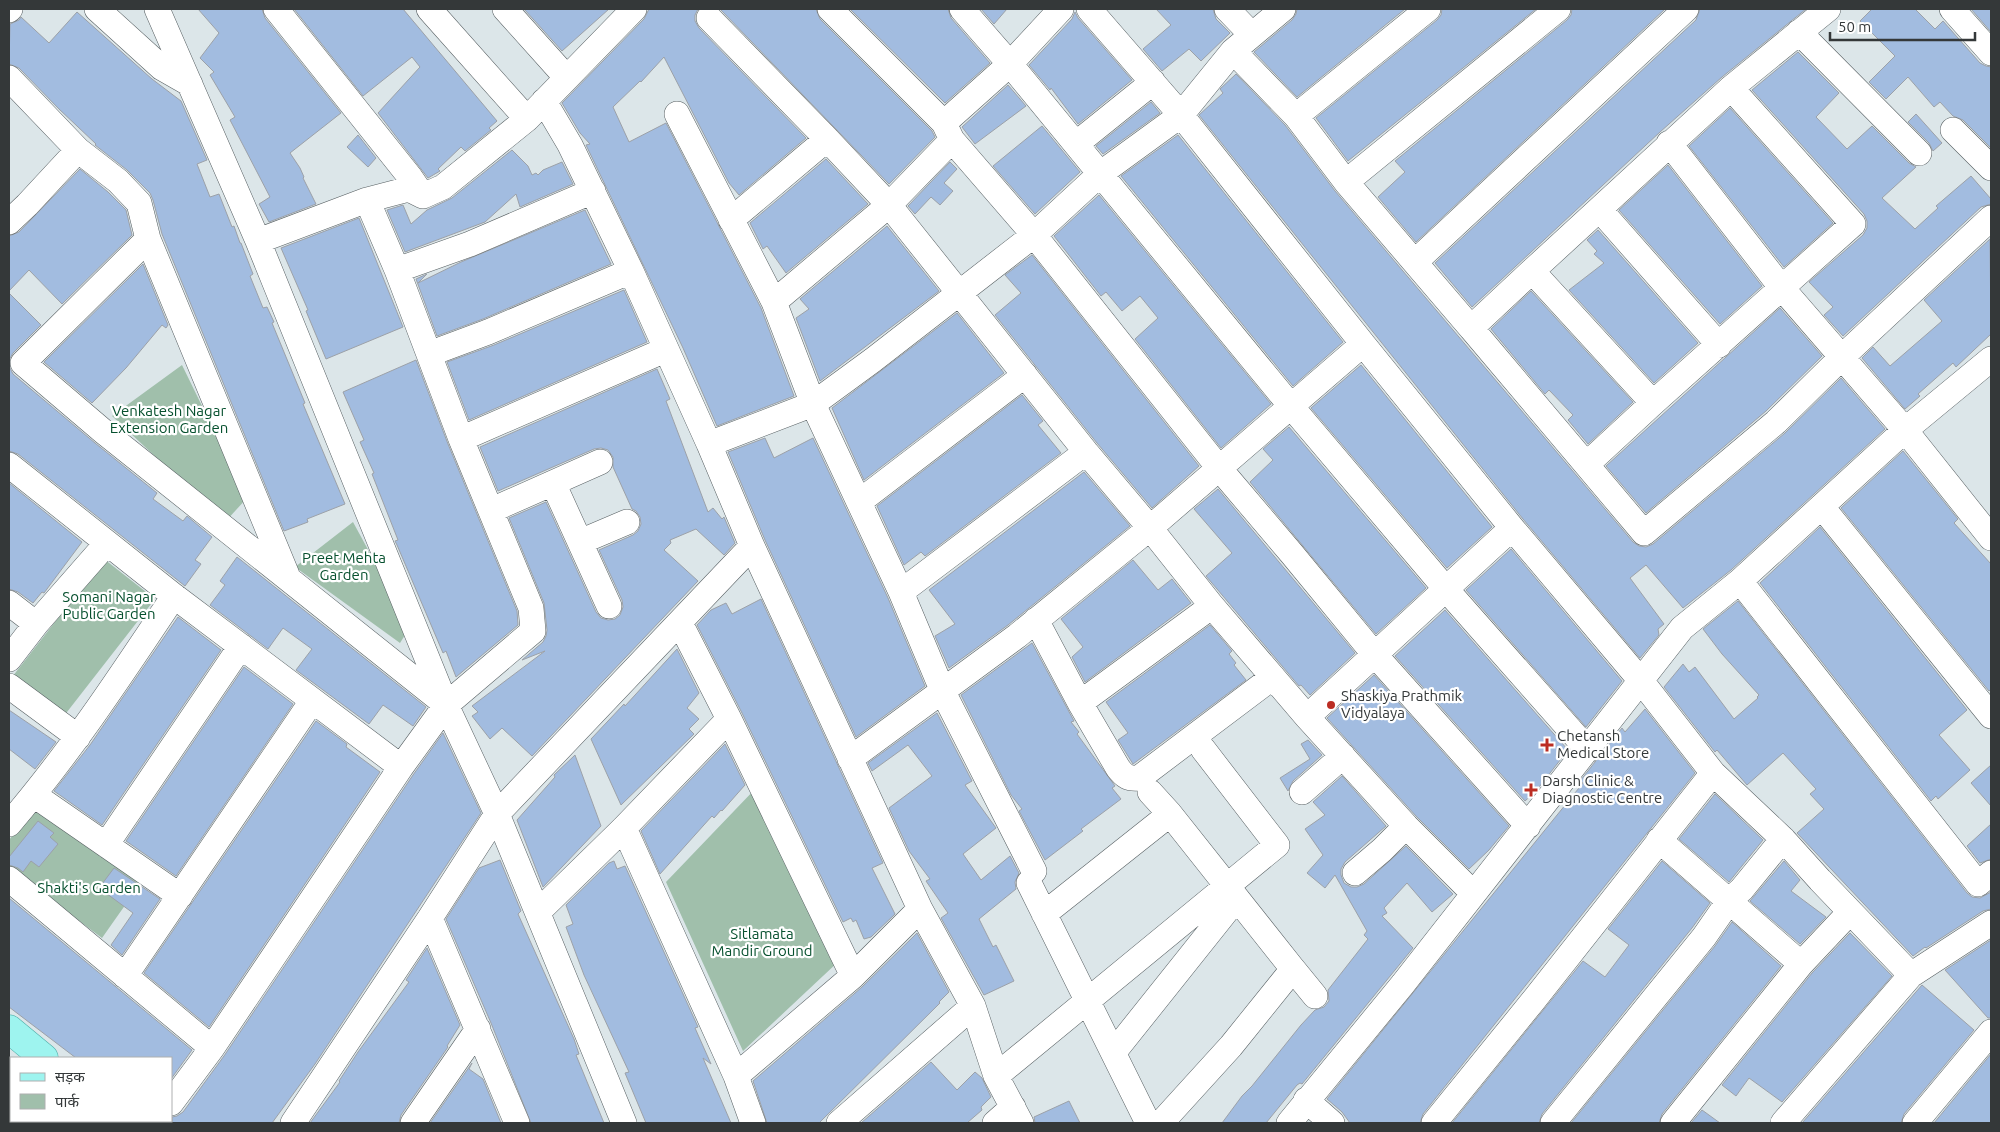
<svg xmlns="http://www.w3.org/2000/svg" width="2000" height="1132" viewBox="0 0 2000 1132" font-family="Ubuntu,'Noto Sans Devanagari',sans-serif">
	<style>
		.green { fill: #a0bfab }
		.building { fill: #a2bce0; stroke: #9ca1a8 }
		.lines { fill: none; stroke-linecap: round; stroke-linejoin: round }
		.minor-casing { stroke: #586063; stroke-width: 26 }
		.major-casing { stroke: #4fada8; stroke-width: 29 }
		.minor { stroke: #fff; stroke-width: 25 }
		.major { stroke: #9ef4ef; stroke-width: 28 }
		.poi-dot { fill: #bb2d23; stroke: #fff; stroke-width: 2 }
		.labels { text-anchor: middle; stroke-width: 4.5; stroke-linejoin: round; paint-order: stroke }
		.park-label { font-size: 15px; fill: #06502e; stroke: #fff }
		.poi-label { font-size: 15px; fill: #343839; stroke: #fff; text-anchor: start }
	</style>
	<rect width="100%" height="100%" fill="#dce6e9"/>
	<path class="green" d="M182 365 247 498 225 522 112 416Z
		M353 522 410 627 400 643 295 567Z
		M104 559 155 599 60 721 9 681Z
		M757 787 839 961 743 1051 666 882Z
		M35 807 140 884 102 938 9 868V840Z"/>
	<path class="building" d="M198 9H262L265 18 341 113 290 153 300 168 304 177 303 178 316 204 269 222 259 204 270 197 230 120 235 117 210 75 214 72 200 58 219 33Z
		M294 9H403L497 121 489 128 491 130 465 151 461 147 438 169 440 171 428 178 378 113 420 67 412 57 363 96Z
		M524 9H609L562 51Z
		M649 9H698L695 15V21L699 28 806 138 739 195 729 183 664 57 641 82 640 81 613 107 629 142 666 123 761 308 794 396 717 426 683 348 586 145 590 144 580 133 562 103 644 19Z
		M720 9H816L820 19 932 131 935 137 889 184Z
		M850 9H948L951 18 990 63 945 103Z
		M981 9H1007L994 24Z
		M1156 9H1213L1216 19 1230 33 1201 61 1189 49 1162 71 1143 49 1171 25Z
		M1297 9H1405L1297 97 1254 52 1292 20 1296 14Z
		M1442 9H1536L1348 161 1316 118 1437 20 1441 15Z
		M1572 9H1665L1416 242 1378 197 1405 172 1395 161 1567 20 1571 15Z
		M1700 9H1806L1722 77 1660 132 1472 307 1435 263 1696 20Z
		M1872 9H1915L1935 29 1943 21 1980 63 1986 66 1991 67V148L1963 120 1953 116 1940 102 1934 107 1908 77 1886 99 1869 82 1895 56 1860 21Z
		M1971 9H1991V32Z
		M77 12 152 79 181 101 207 160 197 164 210 197 219 194 232 227 234 226 240 243H241L253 274 250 276 263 308 267 307 274 322 272 323 305 403 303 404 345 504 307 519 308 522 284 531 162 234 153 200 150 193 127 170 95 145 96 144 59 109 19 68 9 64 10 24 19 20 21 17 49 43Z
		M1075 12 1078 18 1132 80 1078 124 1051 88 1050 90 1029 65 1072 19Z
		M1798 52 1839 93 1816 117 1847 149 1872 126 1909 163 1916 167 1882 198 1915 229 1938 208 1936 206 1971 176 1991 199V204L1981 207 1843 336 1824 315 1833 307 1809 282 1863 235 1867 228V221L1864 214 1752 90Z
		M1236 74 1285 125 1335 191 1633 542 1639 546 1646 547 1653 544 1785 433 1841 378 1885 429 1731 570 1683 608 1646 565 1630 578 1664 624 1658 629 1659 635 1640 658 1523 519 1199 115 1223 93 1220 89Z
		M1008 85 1026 106 975 144 962 127Z
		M1151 102 1160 113 1103 154 1096 146Z
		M1730 108 1833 223 1784 267 1689 146Z
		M1916 114 1942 143 1933 151 1929 143 1908 122Z
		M1042 126 1080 172 1035 214 993 166Z
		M358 135 376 158 368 167 347 147Z
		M1178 135 1343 342 1293 386 1121 176Z
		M512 150 528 166 532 175 536 173 538 175 543 170 562 162 573 184 520 207 516 194 485 222 405 252 387 210 403 205 411 224 427 210 452 198Z
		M826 159 868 204 786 273 767 246 763 249 750 223Z
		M950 162 957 169 944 183 953 191 940 205 931 197 915 214 908 206Z
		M1668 165 1762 286 1720 324 1619 210Z
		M80 169 108 192 126 210 132 235 62 304 29 270 9 291V236L19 232Z
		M1099 195 1271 404 1221 448 1135 339 1158 318 1140 296 1122 311 1106 292 1101 296 1054 236Z
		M585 210 611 264 483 319 437 336 416 279 427 274 418 283 461 262Z
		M359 218 403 327 326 359 306 311 308 310 281 248Z
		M887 226 939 291 820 381 796 318 809 309 800 299Z
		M1598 230 1698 343 1654 383 1569 290 1604 263 1594 254 1597 251 1587 240Z
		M1990 239 1991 334 1956 367 1953 363 1918 394 1920 396 1905 409 1862 358 1873 347 1890 366 1942 321 1924 300Z
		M1032 255 1199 466 1152 508 1097 443 995 315 1021 293 1005 275Z
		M143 264 168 325 166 328 162 325 126 368 92 403 44 362Z
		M624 290 647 342 469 420 447 362 494 345Z
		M1531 291 1633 402 1588 444 1568 420 1573 415 1549 390 1545 394 1491 329Z
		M9 293 41 325 13 353 9 360 10 368 13 374 95 443 157 493 153 499 183 521 187 516 212 537 195 560 201 564 185 586 18 454 9 451Z
		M1780 308 1822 356 1766 411 1646 513 1606 466Z
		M957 313 1004 373 864 480 832 408Z
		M416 360 448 444 517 611 518 625 456 677 446 651 443 653 397 545 395 541 398 540 372 474 374 473 360 442 364 440 343 392Z
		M1361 365 1492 527 1447 568 1311 408Z
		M657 369 670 399 666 401 708 512 713 508 722 519 724 517 735 543 724 555 696 529 670 540 671 543 664 550 698 581 532 756 502 728 490 739 472 716 478 712 472 706 545 651 522 660 543 642 546 636 547 630 544 603 509 518 546 502 596 612 601 618 608 620 615 619 620 615 623 607 622 600 599 550 633 535 638 531 641 524 640 517 636 511 632 509 613 467V457L608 450 601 448 594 449 498 491 480 447Z
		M1022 395 1043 421 1038 425 1061 453 925 556 921 552 904 565 877 506Z
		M1289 427 1426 588 1376 634 1250 482 1273 460 1263 449Z
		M765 438 774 458 813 438 888 598 925 686 856 737 765 540 728 452Z
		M1903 451 1958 519 1954 523 1991 564V689L1989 691 1841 508Z
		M1084 472 1130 526 1008 625 949 668 935 636 955 624 929 590Z
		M9 483 82 542 44 593 42 592 33 603 18 592 9 589Z
		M1218 489 1355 653 1310 695 1301 685 1299 686 1206 576 1232 553 1194 509Z
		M1820 527 1967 710 1939 735 1970 770 1938 799 1936 796 1931 801 1760 583Z
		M1511 549 1622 681 1586 727 1466 590Z
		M237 557 426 707 413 726 383 705 369 724 296 670 312 649 283 628 268 649 210 605 225 585 220 581Z
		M1133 560 1158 590 1172 579 1191 603 1085 682 1072 657 1083 647 1061 619Z
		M761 599 883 863 872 868 895 914 871 937 864 939 856 920 853 922 851 918 843 922 742 713 697 625 711 610 726 603 732 614Z
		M1738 601 1967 893 1972 897 1980 898 1991 892V909L1983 911 1926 948 1925 947 1913 956 1797 833 1824 809 1810 794 1816 789 1783 753 1747 785 1717 750 1715 752 1664 687 1683 664 1689 672 1695 667 1734 719 1758 698 1757 697 1759 695 1722 654 1703 629Z
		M1445 610 1568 750 1536 791 1525 801 1395 656Z
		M178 617 221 650 102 825 54 791 90 745Z
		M1210 625 1232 651 1229 654 1236 663 1234 665 1246 680 1133 764 1118 740 1128 733 1106 702Z
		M1032 643 1074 721 1071 722 1079 732 1077 734 1115 786 1112 788 1121 799 1081 829 1083 831 1045 860 1019 811 1022 809 1011 795 961 695Z
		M677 649 699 693 687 708 699 719 689 729 694 734 621 805 591 739 624 704 625 706Z
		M244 667 293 704 176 876 126 841Z
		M1374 675 1509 826 1489 850 1469 869 1416 816 1327 718Z
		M1645 709 1695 773 1423 1114 1420 1123H1350L1342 1112 1327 1099 1583 783 1580 781 1622 728 1625 732Z
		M9 710 56 742 35 769 9 749Z
		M937 713 972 781 965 785 996 828 963 854 981 880 1010 856 1019 873 1015 882 1016 889 979 919 993 947 996 945 1014 981 984 995 941 918 948 913 926 881 930 879 909 851 889 808 932 776 908 745 872 771 868 763Z
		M316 721 347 744 346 747 380 772 209 1027 144 973Z
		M443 733 481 813 315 1064 272 1123H172V1117L177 1116 183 1112 224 1056 413 775Z
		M1308 740 1322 755 1293 781 1288 791 1280 778 1310 759 1301 744Z
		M725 744 745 785 722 811 721 810 714 818 712 816 660 874 641 831Z
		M575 755 601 826 543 887 517 820 555 777 554 775Z
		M1991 765V806L1971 783Z
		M1342 776 1386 826 1345 862 1341 869V875L1344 883 1351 887H1357L1364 884 1406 846 1453 894 1432 912 1407 883 1384 908 1387 913 1382 916 1413 948 1302 1084 1300 1083 1297 1085 1266 1123H1222L1242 1096 1252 1086 1301 1025 1315 1010 1324 1007 1329 1001 1328 990 1368 939 1364 935 1367 931 1335 875 1325 888 1307 873 1323 855 1305 829 1325 815 1313 802Z
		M1715 794 1763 840 1729 882 1679 839Z
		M38 821 54 833 50 837 58 844 39 867 31 861 23 872 18 868 9 865V857Z
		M1991 824V859L1980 863 1967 846Z
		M500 860 521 911 518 914 574 1039 579 1054 576 1055 604 1123H531L491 1023 446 919 479 868Z
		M614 861 617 869 625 866 698 1027 695 1028 711 1064 703 1058 731 1123H646L625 1073 629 1072 584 975 566 927 573 924 566 905 609 863Z
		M1662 861 1710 903 1692 928 1542 1114 1539 1123H1452L1583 961 1605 977 1629 945 1608 929Z
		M1784 861 1800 880 1791 891 1826 917 1800 944 1750 901Z
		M114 868 160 899 122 955 111 945 133 913 99 888Z
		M9 898 192 1050 171 1079V1058H76L9 1007Z
		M1732 922 1781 966 1662 1114 1659 1123H1571L1715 946Z
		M917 933 949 992 939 1002 940 1003 819 1123H767L753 1081 862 987Z
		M1850 933 1892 976 1782 1102 1749 1078 1736 1096 1722 1085 1812 973Z
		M1991 940V1018H1988L1945 970Z
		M427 948 460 1025 447 1046 448 1047 401 1115 399 1123H310L340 1082 339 1081 358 1052 409 982 406 980Z
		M1922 985 1974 1030 1904 1114 1901 1123H1802Z
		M1991 1054V1123H1934Z
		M931 1062 957 1090 975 1072 982 1078 991 1097 981 1107 982 1110 967 1123H861Z
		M472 1063 469 1069 483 1079 501 1123H430Z
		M1069 1101 1080 1123H1035L1034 1117Z
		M1702 1110 1720 1123H1691Z"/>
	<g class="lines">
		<defs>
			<path id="minor" d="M97 9 162 68 190 84
				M157 9 258 241 446 705 497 814 624 1123
				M276 9 410 177 423 196
				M429 9 527 119 634 9
				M505 9 566 77
				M830 9 944 123 952 140 1034 235 1219 468 1292 554 1375 655 1528 826
				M962 9 1010 64 1290 405 1445 588 1588 750
				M1089 9 1181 115 1363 344 1512 528 1642 682 1713 773 1783 839 1820 880 1911 975
				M1227 9 1251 34
				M1952 9 1991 53
				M9 10 10 9
				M709 18 827 139 889 205 1086 452 1150 528 1212 606 1307 717 1406 826 1473 893
				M1799 32 1919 153
				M1233 51 1296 116 1346 182 1471 328
				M9 78 78 150 118 181 139 203 148 239 287 575
				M544 101 570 145 631 271 709 444 752 546 920 909 973 1006 996 1076 1021 1123
				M677 114 774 302 813 404 901 592 943 692 1034 871
				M1296 116 1428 9
				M944 123 1010 64 1061 9
				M1953 130 1991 168
				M1669 143 1781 287 1905 430 1991 538
				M1076 144 1153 82
				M1346 182 1558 9
				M1600 210 1719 345
				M731 220 827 139
				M9 222 27 205 78 150
				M148 239 23 363 104 432 444 703
				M258 241 367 200 409 189 423 196 443 187 527 119
				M1415 262 1686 9
				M397 270 470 244 593 191
				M1532 271 1471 328 1644 533 1776 422 1843 356 1991 218
				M774 302 889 205 952 140
				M429 354 488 332 631 271
				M1653 403 1532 271 1731 88 1828 9
				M461 439 665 350
				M709 444 813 404 873 360 1034 235 1100 174 1181 115 1233 51 1283 9
				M1587 464 1653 403 1853 224 1731 88
				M9 465 174 596 401 767
				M553 483 609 606
				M859 502 1025 375
				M1822 507 1991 716
				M492 510 600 462
				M580 542 627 522
				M1740 581 1978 884 1991 873
				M901 592 1086 452
				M9 603 36 624
				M1036 620 1080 703 1118 768C1124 776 1128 779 1139 778L1273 677
				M680 623 729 719 853 976
				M9 659 36 624 107 543
				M9 686 78 737
				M1080 703 1212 606
				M1307 717 1512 528
				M850 759 1017 636 1150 528 1363 344
				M1150 792 1170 814 1293 969 1231 1046 1161 1123
				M1302 792 1343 756
				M34 795 180 896
				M9 824C70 753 122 674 174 596
				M624 828 736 1076 753 1123
				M1659 840 1801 964
				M106 845 241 646
				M1355 873 1382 850 1406 826
				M9 879 212 1048
				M1029 883 1148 1123
				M538 912 624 828 729 719
				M1044 914 1170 814
				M430 918 517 1123
				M1293 969 1315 996
				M125 976 312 701
				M1114 1052 1236 899
				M736 1076 853 976 920 909
				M996 1076 1277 845 1203 749
				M1306 1100 1332 1123
				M171 1103 212 1048 401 767 446 705 533 631 531 608 461 439 397 270 367 200
				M156 1123 158 1121
				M293 1123 430 918 497 814 752 546
				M413 1123 478 1029
				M839 1123 973 1006
				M995 1123 1013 1107
				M1289 1123 1403 984 1682 628 1740 581 1905 430 1991 359
				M1434 1123 1533 1001 1713 773
				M1553 1123 1704 937 1729 901 1742 889 1783 839
				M1673 1123 1801 964 1850 912
				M1783 1123 1911 975 1991 923
				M1915 1123 1991 1032"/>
			<path id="major" d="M9 1029 44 1058
				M118 1121 121 1123"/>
		</defs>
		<use href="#minor" class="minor-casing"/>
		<use href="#major" class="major-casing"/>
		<use href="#minor" class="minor"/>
		<use href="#major" class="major"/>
	</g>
	<g class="poi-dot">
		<circle cx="1331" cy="705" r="5"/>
		<path d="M1544.5 737.5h5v5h5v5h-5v5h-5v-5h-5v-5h5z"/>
		<path d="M1528.5 782.5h5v5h5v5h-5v5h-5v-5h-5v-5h5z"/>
	</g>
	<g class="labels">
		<g class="park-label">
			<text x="169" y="416">Venkatesh Nagar<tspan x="169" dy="17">Extension Garden</tspan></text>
			<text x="344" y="563">Preet Mehta<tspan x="344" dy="17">Garden</tspan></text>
			<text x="109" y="602">Somani Nagar<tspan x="109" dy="17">Public Garden</tspan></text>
			<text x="89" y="893">Shakti's Garden</text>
			<text x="762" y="939">Sitlamata<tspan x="762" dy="17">Mandir Ground</tspan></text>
		</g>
		<g class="poi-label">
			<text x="1341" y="701">Shaskiya Prathmik<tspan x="1341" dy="17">Vidyalaya</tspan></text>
			<text x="1557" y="741">Chetansh<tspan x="1557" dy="17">Medical Store</tspan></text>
			<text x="1542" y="786">Darsh Clinic &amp;<tspan x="1542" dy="17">Diagnostic Centre</tspan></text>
		</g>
	</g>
	<rect width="2000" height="1132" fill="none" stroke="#343839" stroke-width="20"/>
	<rect x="10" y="1057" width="162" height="65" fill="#ffffff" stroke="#aeafb0"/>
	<rect x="20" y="1073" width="25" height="8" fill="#9ef4ef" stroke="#aeafb0"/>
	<text x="55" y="1082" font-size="15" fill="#343839">सड़क</text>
	<rect x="20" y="1094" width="25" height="15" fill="#a0bfab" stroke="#aeafb0"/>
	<text x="55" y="1107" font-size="15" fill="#343839">पार्क</text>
	<path d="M1830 32v8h145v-8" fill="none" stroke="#343839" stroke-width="2.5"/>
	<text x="1838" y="32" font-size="15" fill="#343839" stroke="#ffffff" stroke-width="4" paint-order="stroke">50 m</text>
</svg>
